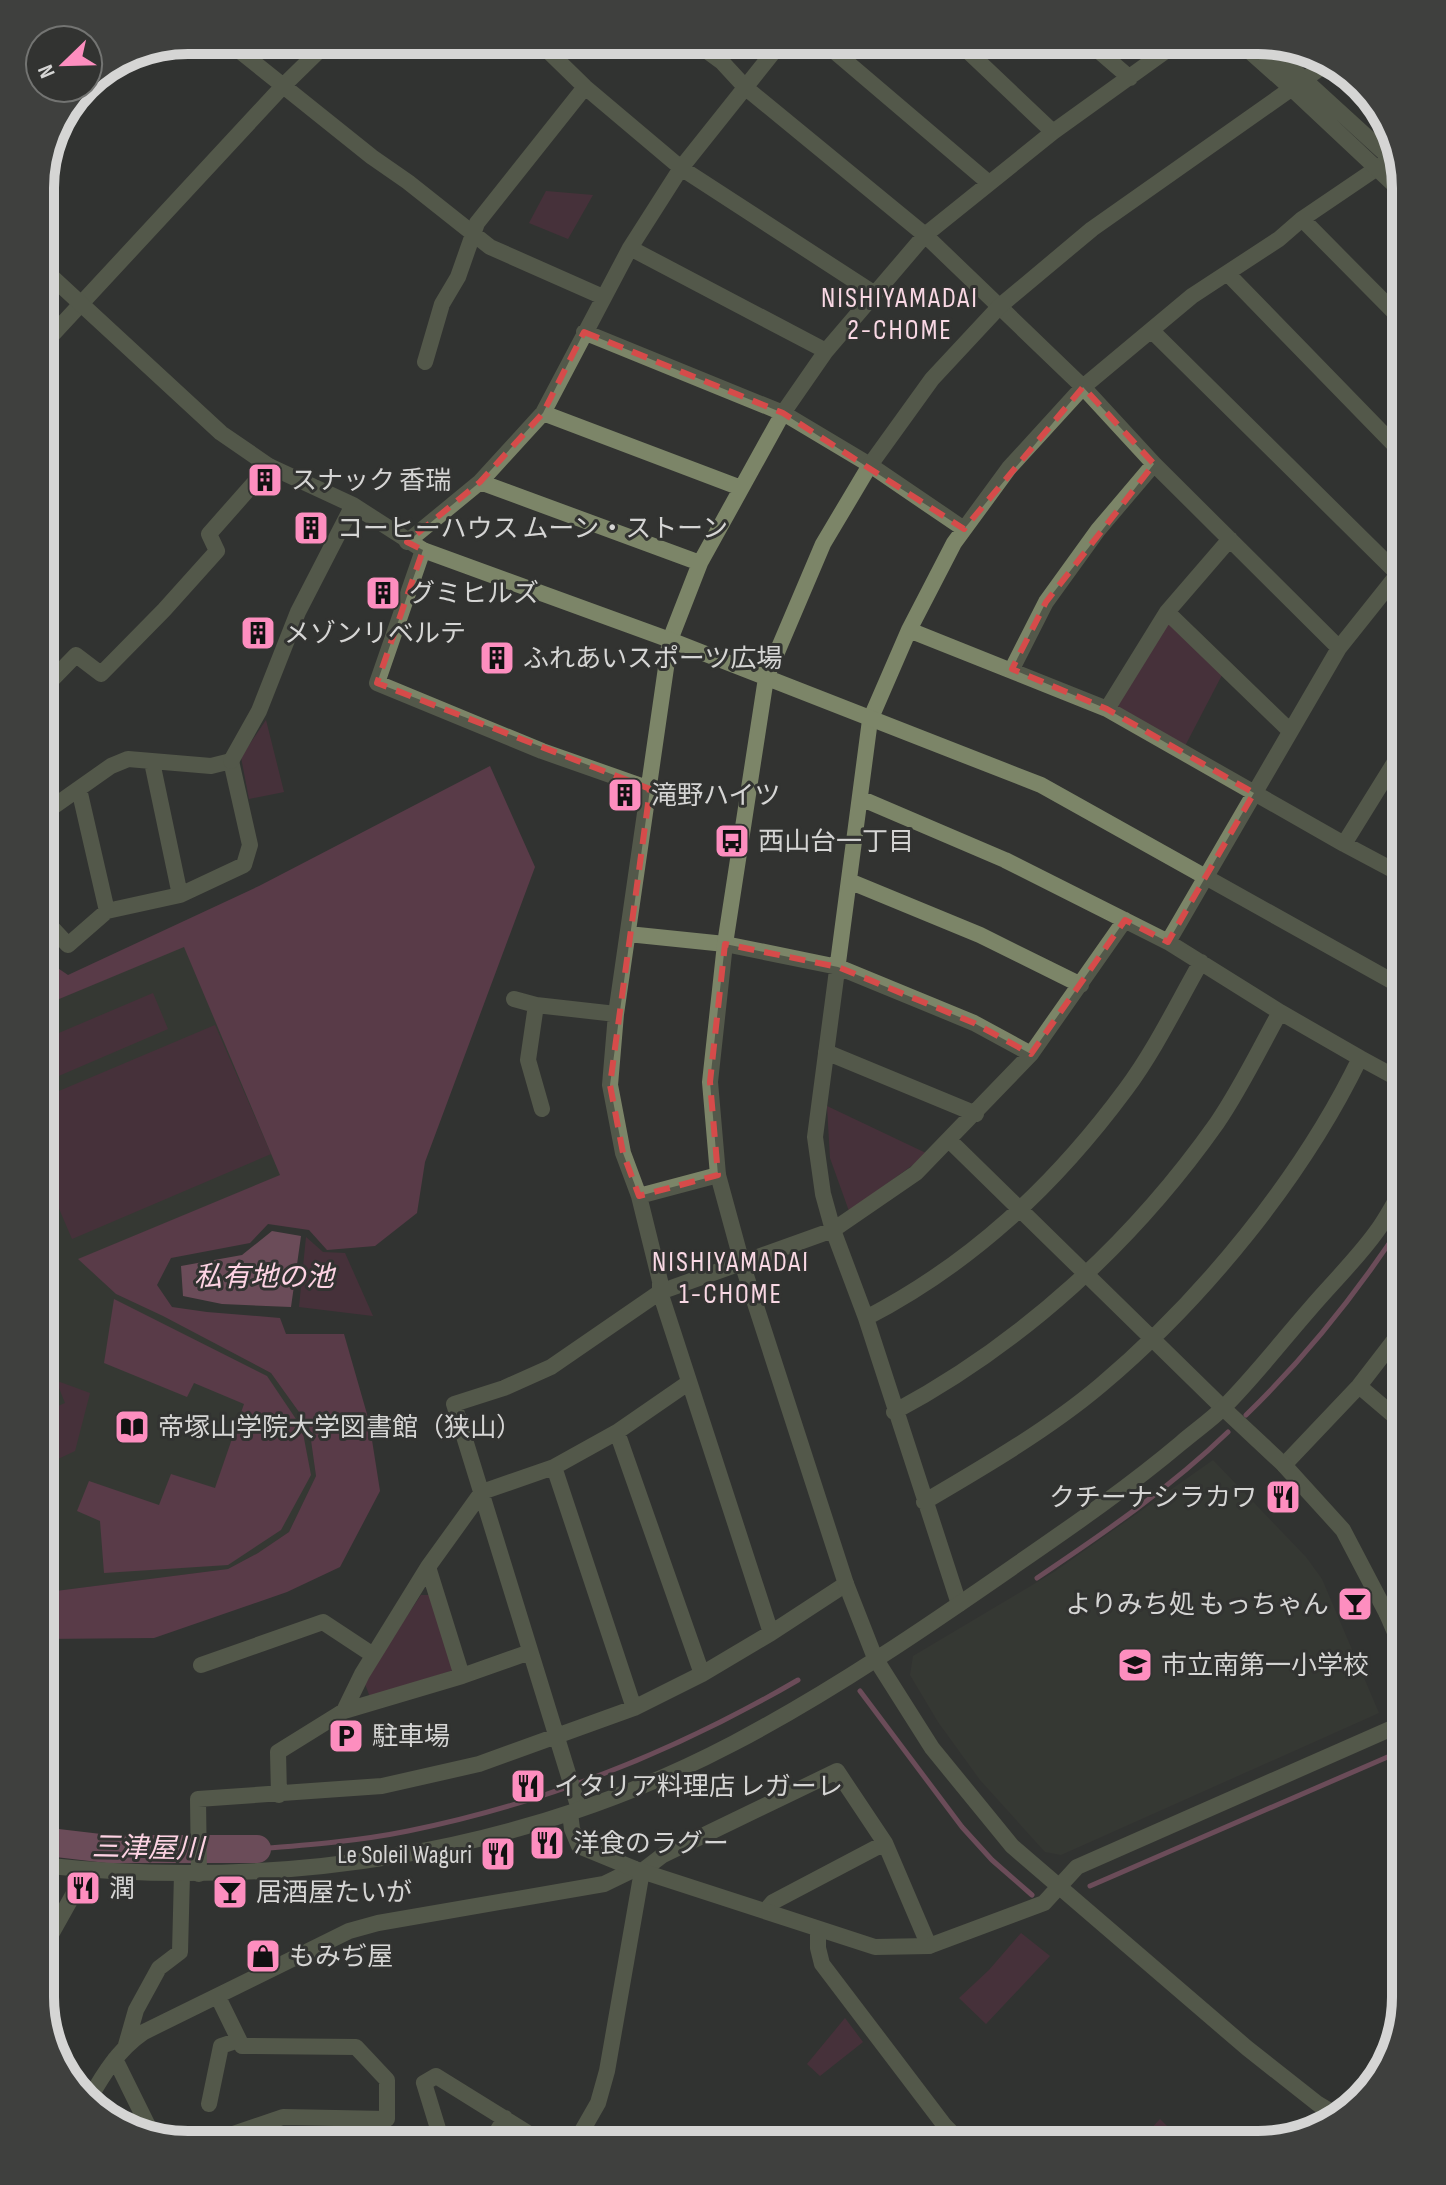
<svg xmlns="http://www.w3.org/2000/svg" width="1446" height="2185" viewBox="0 0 1446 2185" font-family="'Sofia Sans Condensed','Noto Sans JP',sans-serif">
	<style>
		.built { fill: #3b3e36 }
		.green { fill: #612f45 }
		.forest { fill: #894564 }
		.water { fill: #b26a89 }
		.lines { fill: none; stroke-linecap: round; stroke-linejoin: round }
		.stream { stroke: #b26a89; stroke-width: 5 }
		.river { stroke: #b26a89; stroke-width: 28 }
		.minor { stroke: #7c8568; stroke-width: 16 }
		.tertiary { stroke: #7c8568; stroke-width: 16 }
		.marked { fill: none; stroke: #d64b4a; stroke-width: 6; stroke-dasharray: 16 10; stroke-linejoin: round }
		.labels { text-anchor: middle; stroke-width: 6; stroke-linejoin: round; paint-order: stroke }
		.poi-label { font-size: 26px; fill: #d5d5d4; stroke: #323331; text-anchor: start }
		.neighbourhood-label { font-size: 28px; letter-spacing: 2px; fill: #f9d8e4; stroke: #323331 }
		.water-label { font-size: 28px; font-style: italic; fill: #fdd3e3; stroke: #323331 }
		.rim { fill: none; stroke: #d5d5d4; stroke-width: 10 }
	</style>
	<rect width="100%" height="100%" fill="#323331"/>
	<path class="built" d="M184 946 281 1175 79 1259 116 1294 164 1316 271 1373 309 1426 316 1476 289 1532 258 1553 228 1569 40 1593V1007Z
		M1213 1460 1306 1557 1322 1579 1379 1713 1061 1855 1045 1852 980 1780 938 1722 910 1675 913 1656 1054 1572Z"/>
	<path class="green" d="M546 191 593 195 568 239 529 223Z
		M1163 625H1171L1222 675 1185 746 1114 707Z
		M266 720 284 792 249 799 241 757Z
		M153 993 168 1029 40 1084V1041Z
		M215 1025 271 1154 72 1239 40 1164V1099Z
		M827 1106 928 1154 849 1211 830 1158Z
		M306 1237 323 1252 345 1253 373 1316 299 1307Z
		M60 1382 90 1393 75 1451 41 1467 40 1414 65 1403 57 1383Z
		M421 1595H429L454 1670 370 1697 365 1684 367 1676Z
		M1021 1933 1050 1956 986 2024 959 1998 989 1970Z
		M845 2018 863 2042 820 2076 807 2064Z
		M1160 2119 1186 2145H1136Z"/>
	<path class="forest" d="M490 766 535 867 425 1162 417 1213 375 1246 327 1250 309 1230 268 1224 250 1243 171 1258 157 1285 172 1307 207 1312 280 1318 286 1334H344L369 1421 380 1491 340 1567 287 1592 154 1638 40 1639V1593L228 1569 258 1553 289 1532 316 1476 309 1426 271 1373 163 1316 116 1294 78 1259 280 1175 184 947 40 1007V956L68 975 259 886Z
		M114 1299 267 1376 302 1428 311 1475 281 1530 228 1565 104 1573 100 1521 77 1511 89 1481 159 1505 171 1474 215 1488 244 1404 194 1383 187 1397 104 1363Z"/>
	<path class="water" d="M272 1231 301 1236 291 1307 222 1304 183 1296 181 1266 242 1255Z"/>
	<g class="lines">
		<path class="stream" d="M1246 1415C1307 1356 1360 1289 1406 1218
			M1037 1578C1104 1533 1170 1488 1228 1432
			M860 1691 962 1827 992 1860 1032 1895
			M257 1849C308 1845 359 1841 408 1831 547 1803 676 1751 798 1680
			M1090 1886 1406 1749"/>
		<path class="river" d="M40 1841 108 1849H257"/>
		<path class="minor" d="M226 40 372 157 408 182 490 247 603 297
			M692 40 722 62 746 88 925 235 1083 387 1192 296 1279 239 1302 219 1386 162
			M821 40 989 183
			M956 40 1053 132
			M1086 40 1130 78
			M545 48 585 87 681 168 875 294
			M1302 219 1406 324
			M630 248 826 351
			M1227 273 1406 457
			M1151 330 1398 574
			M584 332 783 413 870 465 964 529
			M40 348 283 86 330 40
			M425 362 442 304 458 277 477 223 585 87
			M543 413 741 488
			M480 482 700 563
			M407 542 480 482 543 413 630 248 681 168 783 40
			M423 550 377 683 542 751 650 789
			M1167 612 1290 731
			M909 630 1107 709 1344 844
			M1012 669 1046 602 1098 530 1154 464
			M40 692 76 655 101 674 164 610 217 551 209 534 269 466
			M1107 709 1167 612 1230 539
			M152 762 180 895
			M79 789 107 911
			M860 798 1005 860 1168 942 1280 1012C1260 1048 1241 1088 1217 1123 1133 1242 1023 1343 894 1412
			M1406 877 1344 844 1406 744
			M849 881 980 935 1081 985
			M40 915 68 945 107 911 180 895 244 865 250 845 231 761 211 766 128 759 111 766 40 816
			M628 934 725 944 838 967 974 1023 1031 1054
			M1168 942 1339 648 1406 564
			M514 999 536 1005 616 1014
			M536 1005 528 1060 542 1109
			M826 1052 976 1114
			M1360 1058 1406 1083
			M949 1140 1223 1408
			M639 1196 718 1175
			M866 1318C972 1263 1055 1185 1126 1089 1155 1050 1177 1004 1201 962
			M1359 1386 1406 1426
			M617 1432 702 1674
			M1284 1465 1359 1386 1406 1325
			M554 1467 634 1708
			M924 1502C982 1468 1049 1429 1101 1385 1203 1299 1302 1178 1360 1058L1280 1012
			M428 1567 462 1676
			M846 1584 771 1633 660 1292 833 1230 916 1173 1031 1054 1125 920
			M959 1604 866 1318 833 1230 823 1194 815 1137 870 720 909 630 954 543 1009 468 1083 387 1154 464 1339 648
			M1387 1614 1406 1606
			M201 1665 323 1622 373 1655
			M344 1711 362 1674 428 1567 482 1492 554 1467 617 1432 688 1383
			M279 1795 278 1752 344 1711 462 1676 530 1652
			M579 1809 454 1404 504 1388 551 1367 660 1292V1281L639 1196 623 1153 610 1085 616 1014 670 640 700 563 783 413 826 351 925 235 1053 132 1181 40
			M642 1871 663 1855 837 1771 885 1843 929 1946
			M199 1874 198 1799 382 1786 479 1764 634 1708 702 1674 771 1633
			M766 1910 773 1902 885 1843
			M40 1954 87 1870
			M126 2045 136 2010 159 1968 180 1952 182 1874
			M115 2059 153 2136
			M88 2101C104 2073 118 2050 144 2032L349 1931 378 1923 604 1884 635 1869
			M209 2104 221 2046 239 2040
			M201 2145 283 2117 387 2119V2080L356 2047 242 2046 218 1997
			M443 2145 424 2083 436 2076 547 2145
			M489 2145 505 2118
			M930 2145 945 2126"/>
		<path class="tertiary" d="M1237 40 1292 89 1406 196
			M1261 40 1400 167
			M1332 60 1092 229 1000 306 932 379 870 465 823 544 766 678 725 944 710 1082 718 1175 742 1263 846 1584 875 1658 932 1748 1012 1846 1247 2048 1318 2104 1340 2117
			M40 266 221 433 269 466 353 505 423 550 670 640 1041 785 1406 989
			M231 761 259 711 298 612 353 505
			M1223 1408 1284 1465 1343 1530 1387 1614 1406 1658
			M570 1813 572 1829 579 1846 635 1869 875 1947 929 1946 1044 1903 1077 1867 1406 1722
			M40 1865C278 1891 521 1855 734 1743 833 1691 928 1626 1020 1562 1075 1524 1130 1486 1181 1443 1195 1431 1211 1420 1224 1407 1254 1377 1281 1342 1309 1310 1331 1284 1357 1259 1377 1231 1388 1216 1397 1198 1406 1182
			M818 1930V1948L822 1964 945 2126 964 2145
			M574 2145 598 2103 607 2071 642 1871"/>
	</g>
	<path d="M0 0H1446V2185H0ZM584 332 783 413 964 529 1083 387 1154 464 1046 602 1012 669 1107 709 1254 793 1168 942 1125 920 1031 1054 974 1023 838 967 725 944 710 1082 718 1175 639 1196 623 1153 610 1085 650 789 377 683 423 550 407 542 480 482 543 413Z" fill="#323331" fill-opacity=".55" fill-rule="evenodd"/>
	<path class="marked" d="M584 332 783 413 964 529 1083 387 1154 464 1046 602 1012 669 1107 709 1254 793 1168 942 1125 920 1031 1054 974 1023 838 967 725 944 710 1082 718 1175 639 1196 623 1153 610 1085 650 789 377 683 423 550 407 542 480 482 543 413Z"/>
	<defs>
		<symbol id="building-square" viewBox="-11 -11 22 22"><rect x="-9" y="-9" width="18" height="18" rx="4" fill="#fd8ebf" stroke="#323331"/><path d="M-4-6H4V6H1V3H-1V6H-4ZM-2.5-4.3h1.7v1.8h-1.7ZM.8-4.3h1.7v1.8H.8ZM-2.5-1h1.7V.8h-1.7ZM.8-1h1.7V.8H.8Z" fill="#111"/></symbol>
		<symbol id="bus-square" viewBox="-11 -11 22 22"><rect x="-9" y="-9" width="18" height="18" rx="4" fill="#fd8ebf" stroke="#323331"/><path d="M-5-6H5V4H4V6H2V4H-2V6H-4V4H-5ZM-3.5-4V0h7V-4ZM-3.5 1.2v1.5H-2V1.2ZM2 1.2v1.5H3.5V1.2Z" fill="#111"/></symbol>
		<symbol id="library-square" viewBox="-11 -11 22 22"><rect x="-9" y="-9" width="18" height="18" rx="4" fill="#fd8ebf" stroke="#323331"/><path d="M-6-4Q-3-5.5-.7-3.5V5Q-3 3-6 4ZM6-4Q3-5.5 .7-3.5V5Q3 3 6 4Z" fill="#111"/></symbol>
		<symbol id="restaurant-square" viewBox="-11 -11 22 22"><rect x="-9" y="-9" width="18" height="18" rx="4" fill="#fd8ebf" stroke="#323331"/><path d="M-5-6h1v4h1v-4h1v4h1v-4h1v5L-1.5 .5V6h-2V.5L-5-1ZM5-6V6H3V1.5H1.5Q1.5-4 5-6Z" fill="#111"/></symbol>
		<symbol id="bar-square" viewBox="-11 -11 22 22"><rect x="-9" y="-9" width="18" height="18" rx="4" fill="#fd8ebf" stroke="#323331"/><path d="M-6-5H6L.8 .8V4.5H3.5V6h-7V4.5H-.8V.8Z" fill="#111"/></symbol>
		<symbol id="school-square" viewBox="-11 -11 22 22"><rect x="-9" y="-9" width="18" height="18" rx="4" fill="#fd8ebf" stroke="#323331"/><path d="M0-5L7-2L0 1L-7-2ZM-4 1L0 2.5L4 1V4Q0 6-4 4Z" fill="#111"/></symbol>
		<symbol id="parking-square" viewBox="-11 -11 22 22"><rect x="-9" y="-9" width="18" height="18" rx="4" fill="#fd8ebf" stroke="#323331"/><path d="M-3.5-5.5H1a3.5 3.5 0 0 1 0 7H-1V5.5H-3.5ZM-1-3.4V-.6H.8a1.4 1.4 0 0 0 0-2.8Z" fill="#111"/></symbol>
		<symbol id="shop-square" viewBox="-11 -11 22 22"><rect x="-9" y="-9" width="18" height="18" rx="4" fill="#fd8ebf" stroke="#323331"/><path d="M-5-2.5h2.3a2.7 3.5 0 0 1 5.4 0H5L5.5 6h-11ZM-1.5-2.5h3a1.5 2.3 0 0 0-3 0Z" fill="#111"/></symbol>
	</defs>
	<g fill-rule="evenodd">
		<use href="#building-square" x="245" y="460" width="40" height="40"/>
		<use href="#building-square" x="291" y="508" width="40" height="40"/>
		<use href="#building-square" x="363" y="573" width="40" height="40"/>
		<use href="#building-square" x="238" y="613" width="40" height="40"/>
		<use href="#building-square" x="477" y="638" width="40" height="40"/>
		<use href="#building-square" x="605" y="775" width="40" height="40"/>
		<use href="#bus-square" x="712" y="821" width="40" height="40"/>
		<use href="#library-square" x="112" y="1407" width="40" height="40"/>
		<use href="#restaurant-square" x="1263" y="1477" width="40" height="40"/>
		<use href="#bar-square" x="1335" y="1584" width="40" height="40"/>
		<use href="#school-square" x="1115" y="1645" width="40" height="40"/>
		<use href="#parking-square" x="326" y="1716" width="40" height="40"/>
		<use href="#restaurant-square" x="508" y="1766" width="40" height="40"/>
		<use href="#restaurant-square" x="527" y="1823" width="40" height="40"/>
		<use href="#restaurant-square" x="478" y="1834" width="40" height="40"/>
		<use href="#restaurant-square" x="63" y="1868" width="40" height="40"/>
		<use href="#bar-square" x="210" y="1872" width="40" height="40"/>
		<use href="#shop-square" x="243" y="1936" width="40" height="40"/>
	</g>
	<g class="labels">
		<g class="poi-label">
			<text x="291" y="489">スナック 香瑞</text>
			<text x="337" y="537">コーヒーハウス ムーン・ストーン</text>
			<text x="409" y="602">グミヒルズ</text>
			<text x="284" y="642">メゾンリベルテ</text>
			<text x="523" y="667">ふれあいスポーツ広場</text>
			<text x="651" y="804">滝野ハイツ</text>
			<text x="758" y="850">西山台一丁目</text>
			<text x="158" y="1436">帝塚山学院大学図書館（狭山）</text>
			<text x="1257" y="1506" text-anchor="end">クチーナシラカワ</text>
			<text x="1329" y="1613" text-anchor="end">よりみち処 もっちゃん</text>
			<text x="1161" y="1674">市立南第一小学校</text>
			<text x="372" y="1745">駐車場</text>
			<text x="554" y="1795">イタリア料理店 レガーレ</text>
			<text x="573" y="1852">洋食のラグー</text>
			<text x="472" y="1863" text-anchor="end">Le Soleil Waguri</text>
			<text x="109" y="1897">潤</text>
			<text x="256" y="1901">居酒屋たいが</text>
			<text x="289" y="1965">もみぢ屋</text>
		</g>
		<g class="neighbourhood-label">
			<text x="900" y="307">NISHIYAMADAI<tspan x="900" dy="32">2-CHOME</tspan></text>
			<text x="731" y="1271">NISHIYAMADAI<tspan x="731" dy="32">1-CHOME</tspan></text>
		</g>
		<g class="water-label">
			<text x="264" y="1286">私有地の池</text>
			<text transform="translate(148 1847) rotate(1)" y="10">三津屋川</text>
		</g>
	</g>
	<path d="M0 0H1446V2185H0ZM188 54H1258A134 134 0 0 1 1392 188V1997A134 134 0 0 1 1258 2131H188A134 134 0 0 1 54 1997V188A134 134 0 0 1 188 54Z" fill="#3f403e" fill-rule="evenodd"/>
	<path class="rim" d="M188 54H1258A134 134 0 0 1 1392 188V1997A134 134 0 0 1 1258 2131H188A134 134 0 0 1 54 1997V188A134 134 0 0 1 188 54Z"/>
	<g transform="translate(64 64) rotate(247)"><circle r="38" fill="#323331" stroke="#737472" stroke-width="2"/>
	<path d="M0-6L14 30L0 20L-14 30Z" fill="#fd8ebf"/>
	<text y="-12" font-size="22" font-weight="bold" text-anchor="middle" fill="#d5d5d4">N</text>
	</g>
</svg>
